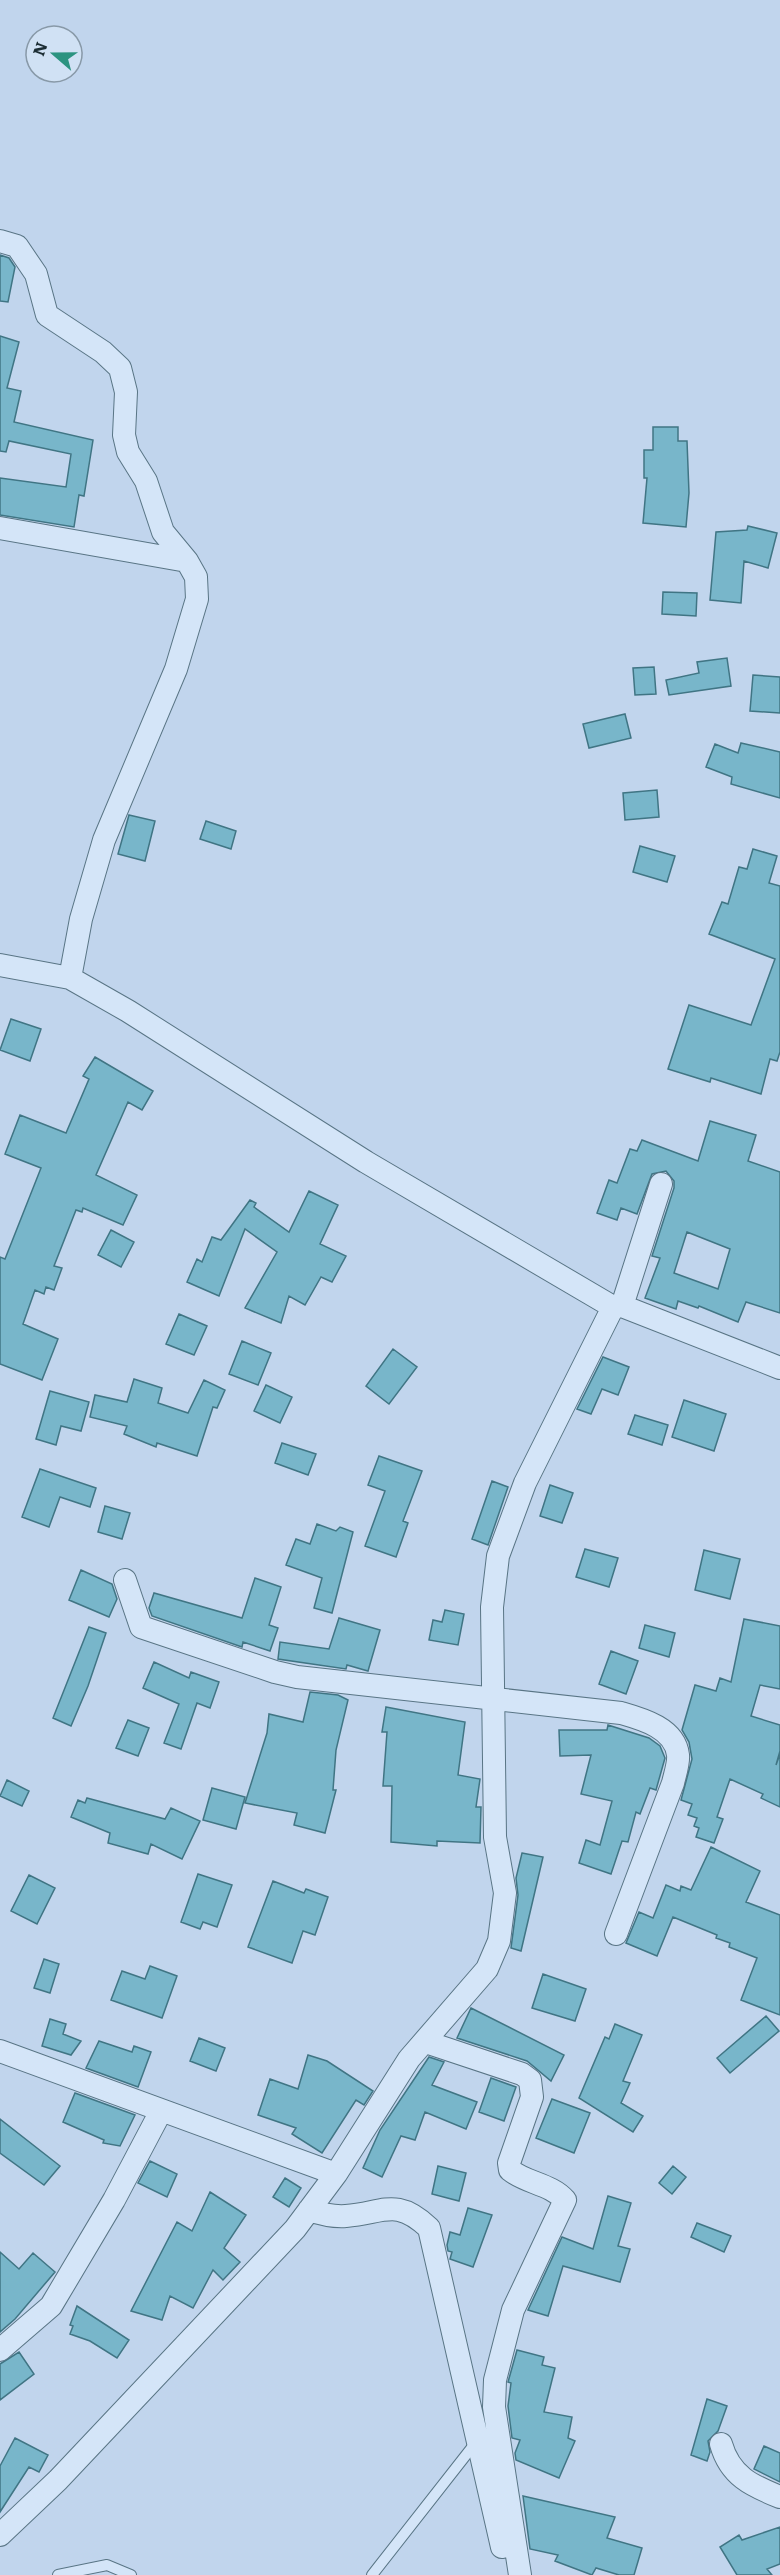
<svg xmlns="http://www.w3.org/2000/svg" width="780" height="2575" viewBox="0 0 780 2575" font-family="Literata,serif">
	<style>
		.building { fill: #78b6ca; stroke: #407584; stroke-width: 1.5; fill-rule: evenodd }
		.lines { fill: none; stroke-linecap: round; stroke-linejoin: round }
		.lane-casing { stroke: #597585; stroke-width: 12 }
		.street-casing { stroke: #597585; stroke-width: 24 }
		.lane { stroke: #d4e5f8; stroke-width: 10 }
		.street { stroke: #d4e5f8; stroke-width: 22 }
	</style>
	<rect width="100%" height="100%" fill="#c1d5ed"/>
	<path class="building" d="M0 255 9 258 15 267 8 302 0 301Z
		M0 336 19 342 7 388 21 391 14 422 93 440 84 496 79 495 74 527 0 515V478L66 487 71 454 9 441 6 452 0 451Z
		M653 427H678V441H687L689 493 686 527 643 523 647 478H644V450H653Z
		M748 526 777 533 768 568 744 561 741 603 710 600 716 532 747 530Z
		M663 592 697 593 696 616 662 614Z
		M727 658 731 686 669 695 666 680 699 673 697 662Z
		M654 667 656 694 635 695 633 668Z
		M753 675 780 677V713L750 711Z
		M625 714 631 738 589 748 583 724Z
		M741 743 780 752V798L731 784 732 777 706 767 715 744 738 753Z
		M657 790 659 817 625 820 623 793Z
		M129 815 155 821 145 861 118 854Z
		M206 821 236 831 231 849 200 839Z
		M640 846 675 856 667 882 633 872Z
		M753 849 777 856 769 883 780 886V1052L777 1061 770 1059 761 1094 711 1078 710 1082 668 1069 689 1005 751 1025 775 959 709 934 722 902 728 904 739 867 747 869Z
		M11 1019 41 1029 30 1061 0 1050Z
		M95 1057 153 1091 142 1110 128 1102 96 1175 137 1195 123 1225 83 1208 82 1212 76 1210 54 1266 62 1268 54 1290 46 1287 44 1294 35 1290 23 1324 58 1339 42 1380 0 1364V1257L5 1259 41 1168 5 1154 20 1115 66 1133 89 1079 83 1076Z
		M710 1121 756 1135 748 1161 780 1172V1313L746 1302 738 1322 699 1306 698 1308 678 1301 676 1309 645 1298 660 1258 652 1256 674 1188V1181L666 1171 652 1174 637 1214 621 1208 617 1220 597 1213 609 1180 617 1183 630 1149 637 1151 642 1140 698 1161ZM687 1232 730 1249 718 1289 674 1273Z
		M309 1191 338 1205 320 1244 346 1256 332 1282 321 1277 305 1305 289 1296 281 1323 245 1308 277 1252 245 1229 219 1296 187 1282 197 1259 202 1262 212 1237 221 1240 250 1200 256 1203 254 1207 289 1232Z
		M111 1230 134 1242 121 1267 98 1255Z
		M179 1314 207 1326 194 1355 166 1344Z
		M242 1341 271 1353 258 1385 229 1374Z
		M393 1349 417 1367 389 1404 366 1386Z
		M603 1357 629 1367 618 1395 602 1389 591 1414 577 1409Z
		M134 1379 162 1388 158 1403 188 1413 204 1380 225 1390 217 1408 213 1407 197 1456 157 1443 156 1447 124 1434 127 1426 90 1417 95 1395 127 1402Z
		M266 1385 292 1397 280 1423 254 1411Z
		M50 1391 89 1402 81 1431 61 1426 56 1445 36 1439Z
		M684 1400 726 1414 714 1451 672 1437Z
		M635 1415 668 1425 662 1445 628 1434Z
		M282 1443 316 1454 308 1475 275 1463Z
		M379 1456 422 1471 403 1521 408 1523 396 1557 365 1546 385 1491 368 1485Z
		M40 1469 96 1488 90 1507 60 1497 49 1527 22 1517Z
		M492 1481 508 1487 488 1545 472 1539Z
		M550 1485 573 1493 562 1523 540 1516Z
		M105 1506 130 1513 122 1539 98 1532Z
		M317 1524 336 1531 340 1527 353 1532 332 1613 314 1608 322 1578 286 1565 296 1539 310 1544Z
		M585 1549 618 1558 609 1587 576 1577Z
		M704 1550 740 1559 730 1599 695 1590Z
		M81 1570 112 1584 117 1599 109 1617 69 1600Z
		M255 1578 281 1587 269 1625 278 1628 270 1651 243 1642 242 1647 152 1616 149 1608 154 1593 242 1618Z
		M445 1610 464 1614 458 1645 429 1640 433 1620 442 1622Z
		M339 1618 380 1630 368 1671 347 1665 346 1669 278 1659 280 1642 329 1649Z
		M744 1619 780 1626V1689L760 1685 751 1716 780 1725V1751L776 1765 780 1754V1807L761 1798 763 1794 730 1779 717 1817 723 1819 714 1843 696 1837 699 1828 694 1826 697 1818 688 1815 692 1804 681 1800 692 1759 689 1742 682 1730 695 1685 716 1691 720 1678 731 1682Z
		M645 1625 675 1633 669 1657 639 1648Z
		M89 1627 106 1633 88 1686 71 1726 53 1718Z
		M611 1651 638 1661 626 1694 599 1684Z
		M154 1662 189 1678 191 1672 219 1682 210 1708 197 1703 181 1749 164 1743 179 1704 143 1688Z
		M310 1692 338 1695 348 1700 336 1750 333 1790H336L325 1833 294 1825 297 1813 245 1803 267 1733 269 1714 303 1722Z
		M386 1707 465 1722 458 1775 480 1779 476 1807H481L480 1843 437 1841V1846L391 1842 392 1786H383L387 1732H382Z
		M128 1720 149 1728 138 1756 116 1748Z
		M608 1725 649 1738 660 1746 665 1758 656 1790 650 1788 640 1814 636 1812 628 1842 622 1841 611 1874 579 1863 586 1840 600 1845 612 1801 581 1794 591 1755 560 1756 559 1730H607Z
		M7 1780 29 1791 22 1806 0 1796Z
		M212 1788 245 1797 236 1829 203 1820Z
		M87 1798 165 1819 171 1808 200 1821 182 1859 151 1844 148 1854 108 1843 110 1833 71 1817 78 1800 85 1803Z
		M711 1847 760 1871 746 1902 780 1915V2015L741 2000 757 1958 729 1947 730 1943 716 1938 717 1935 673 1917 657 1956 626 1943 639 1912 653 1918 666 1885 680 1891 681 1886 691 1890Z
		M522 1853 543 1857 521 1951 511 1948 518 1895 516 1878Z
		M198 1874 232 1885 217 1927 203 1922 200 1929 181 1922Z
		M29 1875 55 1888 37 1924 11 1911Z
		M273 1881 304 1893 306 1889 328 1897 315 1935 303 1931 292 1963 248 1947Z
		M44 1959 59 1964 50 1993 34 1988Z
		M150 1966 177 1976 162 2018 111 2000 122 1971 145 1979Z
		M543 1974 586 1989 575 2021 532 2008Z
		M471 2008 564 2055 551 2081 527 2061 457 2038Z
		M766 2016 779 2031 730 2073 717 2058Z
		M50 2019 66 2024 63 2034 81 2041 71 2055 42 2046Z
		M615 2024 642 2035 623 2081 630 2083 621 2103 643 2116 633 2132 579 2098 605 2037 609 2039Z
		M199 2038 225 2048 216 2071 190 2061Z
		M99 2041 132 2052 134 2046 151 2052 138 2087 86 2068Z
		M308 2055 327 2061 373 2091 364 2105 356 2100 322 2153 292 2134 296 2128 258 2115 270 2079 298 2089Z
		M429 2057 444 2062 432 2085 477 2102 466 2129 425 2112 415 2140 401 2136 382 2177 363 2168 380 2130Z
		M491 2078 516 2087 504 2121 479 2112Z
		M75 2093 135 2115 120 2146 103 2143 104 2140 63 2122Z
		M552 2099 590 2113 574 2153 536 2138Z
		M0 2119 60 2166 44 2185 0 2153Z
		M150 2161 177 2174 167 2197 138 2183Z
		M438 2166 466 2173 459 2201 432 2194Z
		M673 2166 686 2177 672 2194 659 2183Z
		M285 2178 301 2188 289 2207 273 2197Z
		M210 2192 246 2215 224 2248 240 2262 223 2280 213 2270 193 2308 170 2296 162 2320 131 2311 177 2222 192 2231Z
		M608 2196 631 2203 618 2246 630 2249 620 2282 563 2266 548 2316 528 2310 562 2237 593 2249Z
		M468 2208 492 2215 473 2267 450 2259 452 2252 448 2251 447 2245 450 2232 460 2235Z
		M697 2223 731 2236 724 2252 691 2237Z
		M0 2252 19 2269 33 2253 55 2272 15 2319 0 2332Z
		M77 2306 129 2340 117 2358 90 2341 70 2334 73 2326 70 2325Z
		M517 2350 544 2357 542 2365 555 2368 544 2412 572 2417 568 2438 575 2441 559 2478 516 2460 515 2453 520 2440 512 2438 508 2406 511 2383 508 2382Z
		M19 2352 34 2374 0 2400V2364Z
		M707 2399 727 2406 718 2431 708 2441 710 2452 707 2461 691 2455Z
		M15 2438 48 2455 39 2472 29 2467 0 2512V2466Z
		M764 2446 780 2453V2482L754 2469Z
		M523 2496 615 2517 607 2538 642 2548 634 2575H619L596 2568 592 2575 555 2561 558 2555 530 2549Z
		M780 2527V2564L767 2569 772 2575H737L720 2547 739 2535 742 2540Z"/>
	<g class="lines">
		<defs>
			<path id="lane" d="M58 2575 107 2565 131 2575
				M372 2575 477 2441"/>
			<path id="street" d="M0 241 17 246 36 274 47 315 103 352 120 368 126 392 124 435 128 452 146 481 163 532 187 561 196 577 197 599 176 669 104 840 81 919 70 978
				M0 528 187 561
				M0 965 70 978 128 1011 366 1162 613 1307 622 1306 780 1368
				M622 1306 661 1184
				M125 1580 141 1627 275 1672 297 1677 621 1713C642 1719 675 1728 678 1755 679 1763 675 1774 673 1783L616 1934
				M426 2042 522 2074 530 2080 532 2097 509 2163 510 2170C526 2183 551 2184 565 2200L513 2310 495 2380 494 2407 520 2575
				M0 2051 336 2174
				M309 2210C321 2214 334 2217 346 2216 384 2213 396 2197 429 2228L502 2547
				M0 2350 51 2306 114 2200 161 2111
				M721 2444C730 2476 752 2486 780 2497
				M0 2535 58 2480 295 2229 336 2174 409 2059 487 1969 499 1941 505 1893 495 1837 492 1607 498 1556 525 1483 613 1307"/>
		</defs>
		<use href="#lane" class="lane-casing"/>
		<use href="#street" class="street-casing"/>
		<use href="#lane" class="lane"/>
		<use href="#street" class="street"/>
	</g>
	<g transform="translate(54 54) rotate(290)"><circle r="28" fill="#d0e1f4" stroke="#8899a8" stroke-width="1.5"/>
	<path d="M0-4.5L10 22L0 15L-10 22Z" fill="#2b9380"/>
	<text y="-9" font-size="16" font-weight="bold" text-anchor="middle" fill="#1d2e35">N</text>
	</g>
</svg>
